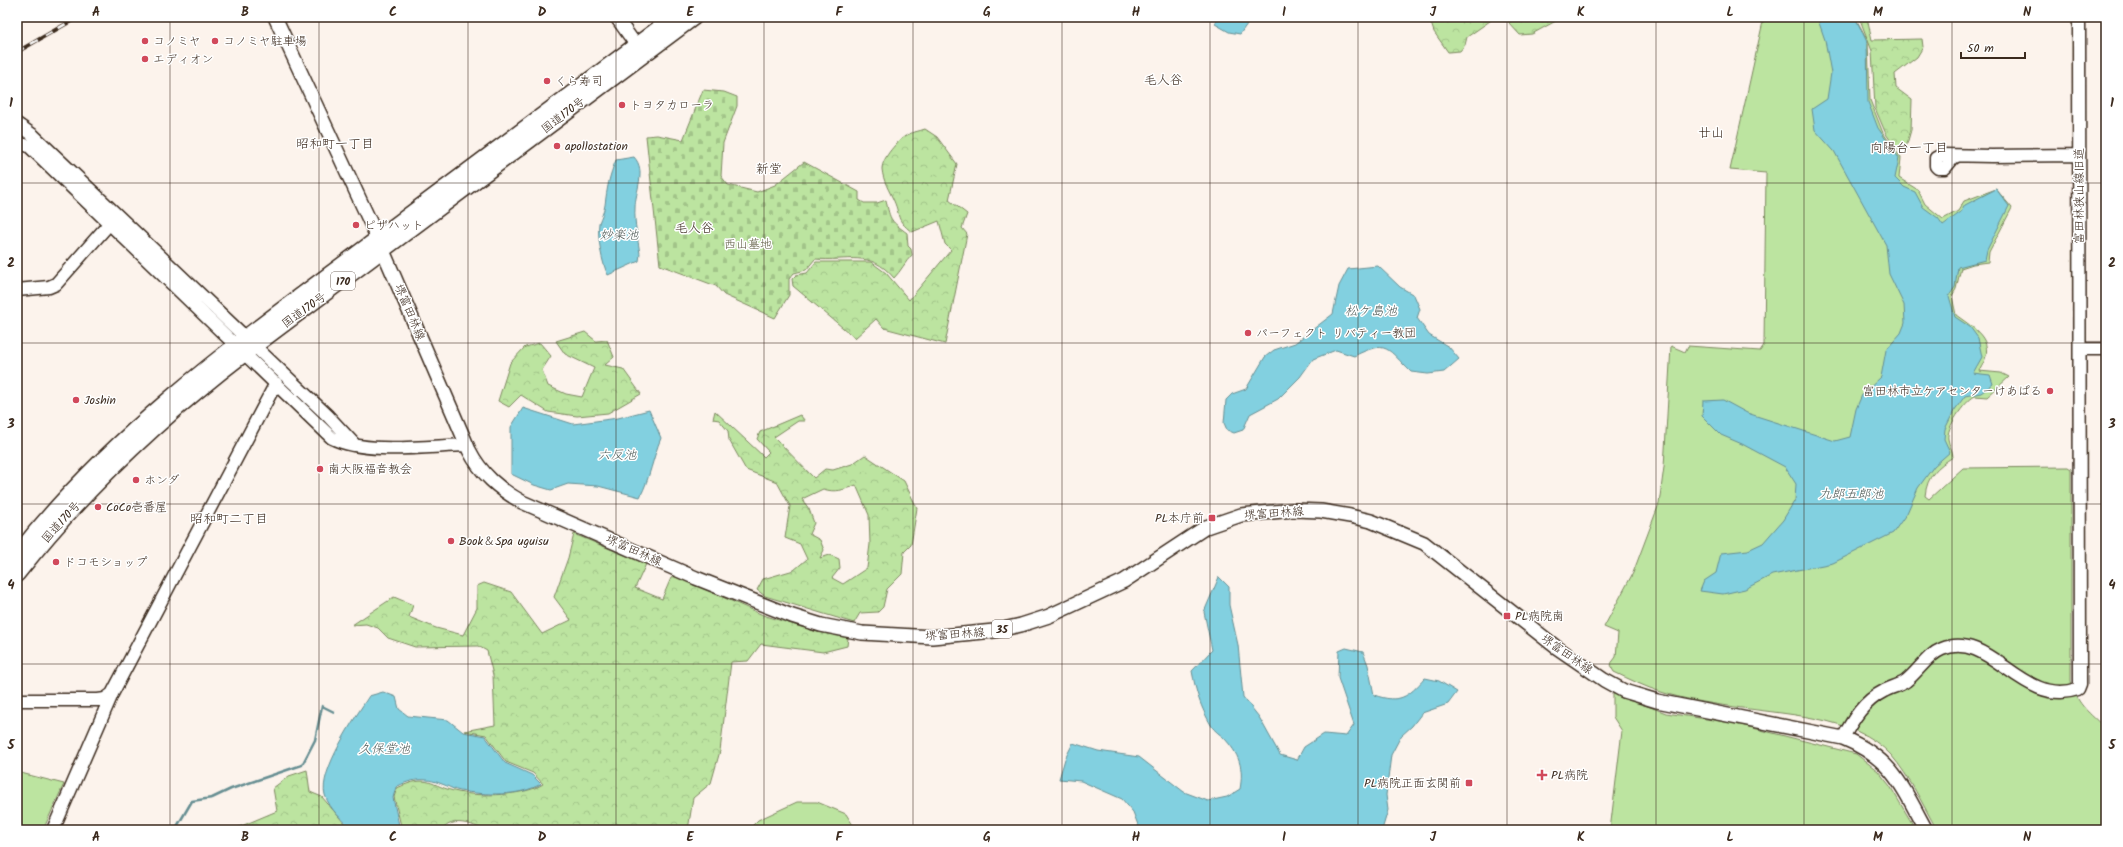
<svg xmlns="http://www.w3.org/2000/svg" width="2123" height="847" viewBox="0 0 2123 847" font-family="Kalam,'Klee One',sans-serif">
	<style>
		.grass { fill: #bce4a0; stroke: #7c875f }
		.forest { fill: url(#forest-crowns); stroke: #7c875f; fill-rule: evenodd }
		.cemetery { fill: url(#cemetery-stones); stroke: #7c875f }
		.water { fill: #82d0e0; stroke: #668e92 }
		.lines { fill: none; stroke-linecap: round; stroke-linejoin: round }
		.stream { stroke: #668e92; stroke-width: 2.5 }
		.secondary-casing { stroke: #3b2a1e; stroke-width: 15 }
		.primary-casing { stroke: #3b2a1e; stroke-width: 16 }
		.highway-casing { stroke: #3b2a1e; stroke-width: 18 }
		.secondary { stroke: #fff; stroke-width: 12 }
		.primary { stroke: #fff; stroke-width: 13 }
		.highway { stroke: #fff; stroke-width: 15 }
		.rail-casing { stroke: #3b2a1e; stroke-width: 4 }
		.rail { stroke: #fff; stroke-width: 2.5; stroke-dasharray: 8; stroke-linecap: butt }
		.grid { fill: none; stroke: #3b2a1e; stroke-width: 1; stroke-opacity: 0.55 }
		.poi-dot { fill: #d1495b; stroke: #fff; stroke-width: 1.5 }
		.labels { text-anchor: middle; stroke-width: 3; stroke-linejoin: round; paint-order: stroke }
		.shield { fill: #fff; stroke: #766a62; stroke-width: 1 }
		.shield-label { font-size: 11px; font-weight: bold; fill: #3b2a1e }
		.poi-label { font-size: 12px; fill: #3b2a1e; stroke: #fff; text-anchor: start }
		.street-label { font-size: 12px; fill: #3b2a1e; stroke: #fff }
		.park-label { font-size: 12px; fill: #5b583e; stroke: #fff }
		.neighbourhood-label { font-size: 13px; fill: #3b2a1e; stroke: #fff }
		.water-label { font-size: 13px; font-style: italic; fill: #505c58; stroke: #fff }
		.neatline { fill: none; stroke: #3b2a1e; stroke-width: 1.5 }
		.grid-label { font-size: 13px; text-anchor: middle; font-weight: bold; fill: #3b2a1e }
	</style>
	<defs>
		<pattern id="forest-crowns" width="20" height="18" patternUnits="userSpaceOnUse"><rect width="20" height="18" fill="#bce4a0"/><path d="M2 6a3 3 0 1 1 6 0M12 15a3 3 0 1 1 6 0" fill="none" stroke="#a2c489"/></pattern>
		<pattern id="cemetery-stones" width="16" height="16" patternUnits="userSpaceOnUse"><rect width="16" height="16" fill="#bce4a0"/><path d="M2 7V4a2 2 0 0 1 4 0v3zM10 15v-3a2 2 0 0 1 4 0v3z" fill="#a2c489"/></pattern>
	</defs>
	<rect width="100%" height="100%" fill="#fcf3ec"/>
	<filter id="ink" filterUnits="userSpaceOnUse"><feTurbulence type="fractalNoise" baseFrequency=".025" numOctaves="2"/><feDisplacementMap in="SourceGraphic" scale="8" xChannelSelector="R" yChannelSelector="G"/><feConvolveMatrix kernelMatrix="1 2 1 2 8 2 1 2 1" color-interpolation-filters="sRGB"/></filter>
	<g filter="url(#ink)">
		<path class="grass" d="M1764 17H1855L1868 41 1870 100 1883 133 1901 158 1899 178 1918 190 1925 204 1943 219 1958 211 1964 201 1996 189 2012 208 1989 252 1988 262 1973 264 1961 268 1956 289 1952 296 1956 315C1978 331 1998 342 1979 371L2001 373 2009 377 1987 397 1975 396C1964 402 1946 428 1948 439 1949 446 1953 450 1953 457 1937 467 1927 476 1925 496L1929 499 1963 468 2068 467 2071 469V681C2077 704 2086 710 2103 726H2106V830H1937C1923 805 1910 777 1891 755 1853 714 1781 715 1729 706 1707 703 1683 699 1661 692 1645 687 1629 679 1614 672L1610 665 1616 657 1618 633 1604 627 1633 573 1659 504 1664 467 1671 346 1685 352 1688 346 1760 351 1764 345 1766 173 1730 170Z
			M1613 693 1666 713 1733 723 1856 754 1878 771 1890 786 1916 830H1610L1622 731 1613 717Z
			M17 772 64 784 43 830H17Z
			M797 802H817L846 814 856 830H748L758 820Z"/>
		<path class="forest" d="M1429 17H1492L1490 21 1467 37 1465 45 1460 51 1448 52 1434 32Z
			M1512 17H1563L1532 34 1520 35 1509 23Z
			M1859 17H1867L1872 40 1922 39 1923 47 1917 57 1895 74 1896 88 1912 100 1911 130 1905 151H1901L1893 144 1886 134 1875 108 1872 51Z
			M925 129 937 137 957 164 949 200 967 214 962 228 967 234 945 344 884 328 876 319 855 338 793 286 792 279 796 275 807 273 816 262H871L886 273 909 300 951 250 945 244 939 221 912 232C895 219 901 217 894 201 889 190 883 181 882 169 882 158 898 140 907 135 912 132 920 131 925 129Z
			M585 332 596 341 607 340 614 357 605 365 623 369 641 394 608 413 577 416 548 412 521 395 509 407 498 401 510 363 525 347 540 343 551 356 542 370 548 386 566 394 582 397 594 368 565 354 556 341Z
			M715 411 764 457 769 452 757 439 760 432 800 415 805 421H798L774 437 814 478 825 469 833 470 852 464 865 455 904 481 917 508 911 545 904 552 902 574 887 589 883 607 878 612 860 613 854 623 765 596 757 590 763 579 794 570 807 559 800 544 785 538 790 506 777 482 746 470 729 440 728 431 719 420 713 419ZM856 485 869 515 870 544 867 568 843 584 832 578 840 568 839 559 830 555 820 558 824 550 820 540 809 534 814 523 809 509 802 499 823 489C836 493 843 490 856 485Z
			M574 534 646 564 635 588 662 599 671 578 675 576 763 615 817 632 848 638 847 646 823 652 761 644 748 661 731 662 720 751 711 783 693 798 688 830H486C472 825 453 816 442 830H402L394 797 397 788C430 773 429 786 458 792 480 797 524 796 543 784L533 773 506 762 486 735 464 731 495 725 493 675 487 651 478 646 415 647 388 638 378 628 366 624 352 625 394 597 413 605 409 617 436 628 463 635 477 608V586L484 583 511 592 542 634 571 620 554 597 568 558Z
			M307 770 310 792 322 797 350 830H232L277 811 273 788 289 776Z"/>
		<path class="cemetery" d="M703 90 724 92 737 97V106L723 143 721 176 728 185 757 192 775 185 804 162 859 192V200L864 203H877L886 200C890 221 891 221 907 233L908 246 911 249 912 255C905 262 901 271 894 278 870 249 848 262 815 259L806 270 794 273 789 279V295L775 318 724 295 716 286 660 265 646 136 657 135 683 140Z"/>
		<path class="water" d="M1218 17H1252L1240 34 1229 32 1215 24Z
			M1817 17H1855L1867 42 1868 102 1878 128 1899 158 1895 178 1904 187 1915 192 1923 207 1938 218 1943 225 1961 212 1965 205 1996 189 2009 206 1987 250 1985 260 1958 267 1955 287 1949 296 1955 317 1970 327 1978 338 1982 357 1973 373 1990 375 1993 384 1981 393 1965 396 1954 411 1945 429 1944 439 1950 452 1934 466 1918 488 1907 513 1893 533 1833 563 1772 575 1745 589 1723 594 1700 591 1704 581 1716 573 1721 553 1748 550 1763 543 1783 520 1795 500 1796 484 1785 467 1742 444 1721 435 1702 416 1703 401 1723 400 1747 413 1835 441 1850 437 1856 409 1862 395 1881 377 1886 350 1901 333 1905 323 1904 305 1889 274 1886 245 1834 151 1815 130 1812 109 1827 99 1831 73 1825 40Z
			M634 157C647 171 635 191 635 208 634 223 638 239 640 254L639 261 608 275C602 264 597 236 599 223 601 217 604 212 605 205 607 189 609 176 616 160Z
			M1378 266 1400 287 1414 295 1420 309 1417 318 1429 335 1449 347 1459 359 1444 372 1428 374 1411 372C1387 349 1388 339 1354 356L1336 350 1313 359 1300 377 1278 399 1250 414 1243 430 1234 433 1227 430 1224 423 1226 400 1232 394 1246 389 1265 357 1274 350 1295 343 1333 314 1339 286 1348 269Z
			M523 408 573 424 618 418 649 410 661 438C653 457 650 478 640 497L598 486 568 484 551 490 534 485 511 474V427Z
			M1219 577 1229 587V605L1238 645 1243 697 1259 717 1280 755 1297 760 1304 747 1324 734 1346 736 1354 725 1338 678 1339 651 1346 648 1363 652 1368 665 1374 695C1400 704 1408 697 1425 678L1439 681 1457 692 1448 704 1422 713 1412 726 1401 736 1391 755 1386 795 1388 810 1382 830H1140L1133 812 1122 799 1081 781 1059 779 1065 759 1073 743 1098 751 1139 757 1184 792 1208 801 1227 797 1240 789C1244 767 1239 754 1224 738 1220 734 1214 731 1211 725 1200 706 1196 692 1192 671L1212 650 1204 612Z
			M383 692 396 697 399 709 408 716 448 720 463 732 485 736 505 763 532 775 541 784C518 797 485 795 460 791 454 790 448 786 442 784 425 777 411 779 396 787L393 798 400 830H354C343 821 330 810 325 795 318 772 356 716 369 696Z"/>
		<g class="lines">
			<path class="stream" d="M175 830 192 801 212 798 231 789 302 765 315 740 322 706 334 712"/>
			<defs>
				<path id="secondary" d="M616 17 641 52
					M17 124 34 136 328 416 355 445
					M17 143 29 146 332 438C366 455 428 446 467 445
					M1957 156 1953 158 1945 168H1938L1936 166V158L1942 155 1992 156 2079 155
					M17 290 49 287 56 284 109 224
					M2080 349H2106
					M17 700H98L105 699 112 694
					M1843 738C1853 719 1864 701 1884 691 1891 687 1899 686 1906 681 1919 671 1927 655 1942 649 1991 629 2021 708 2078 689L2080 684 2079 17
					M53 830 112 694 276 383"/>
				<path id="primary" d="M275 17 378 239 469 450C481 474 499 489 522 502L696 578 792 616 821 625 862 633 932 637 994 631 1021 625 1049 616 1124 581 1206 527 1241 515 1294 510 1321 511 1350 516 1371 521 1424 543 1556 647 1604 680 1624 691 1657 701 1843 738C1892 758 1902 786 1926 830"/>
				<path id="highway" d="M17 555C113 431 244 338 369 245 471 169 572 93 674 17
					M17 574C82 491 161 417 245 353L694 17"/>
			</defs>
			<use href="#secondary" class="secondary-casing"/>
			<use href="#primary" class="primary-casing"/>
			<use href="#highway" class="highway-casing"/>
			<use href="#secondary" class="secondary"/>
			<use href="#primary" class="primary"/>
			<use href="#highway" class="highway"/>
			<defs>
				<path id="rail" d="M17 52 78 17"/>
			</defs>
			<use href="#rail" class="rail-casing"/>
			<use href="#rail" class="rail"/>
		</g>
	</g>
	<path class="grid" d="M170 17V830M319 17V830M468 17V830M616 17V830M764 17V830M913 17V830M1062 17V830M1210 17V830M1358 17V830M1507 17V830M1656 17V830M1804 17V830M1952 17V830M17 183H2106M17 343H2106M17 504H2106M17 664H2106"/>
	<g class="poi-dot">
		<circle cx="145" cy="41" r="4"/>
		<circle cx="215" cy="41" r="4"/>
		<circle cx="145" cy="59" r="4"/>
		<circle cx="547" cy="81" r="4"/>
		<circle cx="622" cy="105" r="4"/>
		<circle cx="557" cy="146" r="4"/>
		<circle cx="356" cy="225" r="4"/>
		<circle cx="1248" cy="333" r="4"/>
		<circle cx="2050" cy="391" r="4"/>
		<circle cx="76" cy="400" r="4"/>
		<circle cx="320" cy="469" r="4"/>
		<circle cx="136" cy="480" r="4"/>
		<circle cx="98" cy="507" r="4"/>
		<rect x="1208" y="514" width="8" height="8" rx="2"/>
		<circle cx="451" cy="541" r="4"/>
		<circle cx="56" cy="562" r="4"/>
		<rect x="1503" y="612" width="8" height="8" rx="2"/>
		<path d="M1540 769h4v4h4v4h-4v4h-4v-4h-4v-4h4z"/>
		<rect x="1465" y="779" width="8" height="8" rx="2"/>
	</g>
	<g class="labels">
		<g class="shield">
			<rect x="331" y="272" width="24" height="18" rx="3"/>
			<rect x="992" y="620" width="20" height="18" rx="3"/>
		</g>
		<g class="shield-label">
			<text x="343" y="285">170</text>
			<text x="1002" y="633">35</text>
		</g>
		<g class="poi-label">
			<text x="153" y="45">コノミヤ</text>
			<text x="223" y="45">コノミヤ駐車場</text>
			<text x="153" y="63">エディオン</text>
			<text x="555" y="85">くら寿司</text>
			<text x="630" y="109">トヨタカローラ</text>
			<text x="565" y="150">apollostation</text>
			<text x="364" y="229">ピザハット</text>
			<text x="1256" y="337">パーフェクト リバティー教団</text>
			<text x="2042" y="395" text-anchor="end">富田林市立ケアセンターけあぱる</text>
			<text x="84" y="404">Joshin</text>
			<text x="328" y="473">南大阪福音教会</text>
			<text x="144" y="484">ホンダ</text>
			<text x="106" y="511">CoCo壱番屋</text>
			<text x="1204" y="522" text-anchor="end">PL本庁前</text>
			<text x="459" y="545">Book＆Spa uguisu</text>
			<text x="64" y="566">ドコモショップ</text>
			<text x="1515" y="620">PL病院南</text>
			<text x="1551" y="779">PL病院</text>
			<text x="1461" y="787" text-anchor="end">PL病院正面玄関前</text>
		</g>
		<g class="street-label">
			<text transform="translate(563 115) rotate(-37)" y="4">国道170号</text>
			<text transform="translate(2079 196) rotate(-90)" y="4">富田林狭山線旧道</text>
			<text transform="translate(304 310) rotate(-36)" y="4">国道170号</text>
			<text transform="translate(410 312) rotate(67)" y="4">堺富田林線</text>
			<text transform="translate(1274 513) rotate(-4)" y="4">堺富田林線</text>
			<text transform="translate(61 522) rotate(-48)" y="4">国道170号</text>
			<text transform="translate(634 550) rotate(24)" y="4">堺富田林線</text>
			<text transform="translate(955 634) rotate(-4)" y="4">堺富田林線</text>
			<text transform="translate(1567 654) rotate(35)" y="4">堺富田林線</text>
		</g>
		<g class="park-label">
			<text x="748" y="248">西山墓地</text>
		</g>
		<g class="neighbourhood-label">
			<text x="1163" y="84">毛人谷</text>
			<text x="1711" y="137">廿山</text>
			<text x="335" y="148">昭和町一丁目</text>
			<text x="1909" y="152">向陽台一丁目</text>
			<text x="769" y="173">新堂</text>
			<text x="694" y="232">毛人谷</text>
			<text x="229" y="523">昭和町二丁目</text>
		</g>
		<g class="water-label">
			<text x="619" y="239">妙楽池</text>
			<text x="1371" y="315">松ケ島池</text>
			<text x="617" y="459">六反池</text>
			<text x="1851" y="498">九郎五郎池</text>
			<text x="384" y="753">久保堂池</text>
		</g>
	</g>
	<rect width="2123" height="847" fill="none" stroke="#fff" stroke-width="44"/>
	<path d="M1961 52v6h64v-6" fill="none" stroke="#3b2a1e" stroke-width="2"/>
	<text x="1967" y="52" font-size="12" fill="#3b2a1e" stroke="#ffffff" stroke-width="3" paint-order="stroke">50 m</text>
	<rect x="22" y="22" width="2079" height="803" class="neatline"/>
	<g class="grid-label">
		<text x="96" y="16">A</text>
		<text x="245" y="16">B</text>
		<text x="393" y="16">C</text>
		<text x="542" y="16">D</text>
		<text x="690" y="16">E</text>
		<text x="839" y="16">F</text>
		<text x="987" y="16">G</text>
		<text x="1136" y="16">H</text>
		<text x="1284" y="16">I</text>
		<text x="1433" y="16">J</text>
		<text x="1581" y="16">K</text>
		<text x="1730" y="16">L</text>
		<text x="1878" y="16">M</text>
		<text x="2027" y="16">N</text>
		<text x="11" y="107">1</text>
		<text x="2112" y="107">1</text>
		<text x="11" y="267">2</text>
		<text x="2112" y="267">2</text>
		<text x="11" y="428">3</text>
		<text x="2112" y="428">3</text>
		<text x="11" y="589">4</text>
		<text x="2112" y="589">4</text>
		<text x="11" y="749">5</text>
		<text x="2112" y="749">5</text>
		<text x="96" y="841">A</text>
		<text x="245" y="841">B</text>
		<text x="393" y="841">C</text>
		<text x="542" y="841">D</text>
		<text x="690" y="841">E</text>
		<text x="839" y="841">F</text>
		<text x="987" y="841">G</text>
		<text x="1136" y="841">H</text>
		<text x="1284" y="841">I</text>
		<text x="1433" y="841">J</text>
		<text x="1581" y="841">K</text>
		<text x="1730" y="841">L</text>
		<text x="1878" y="841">M</text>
		<text x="2027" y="841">N</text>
	</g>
</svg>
